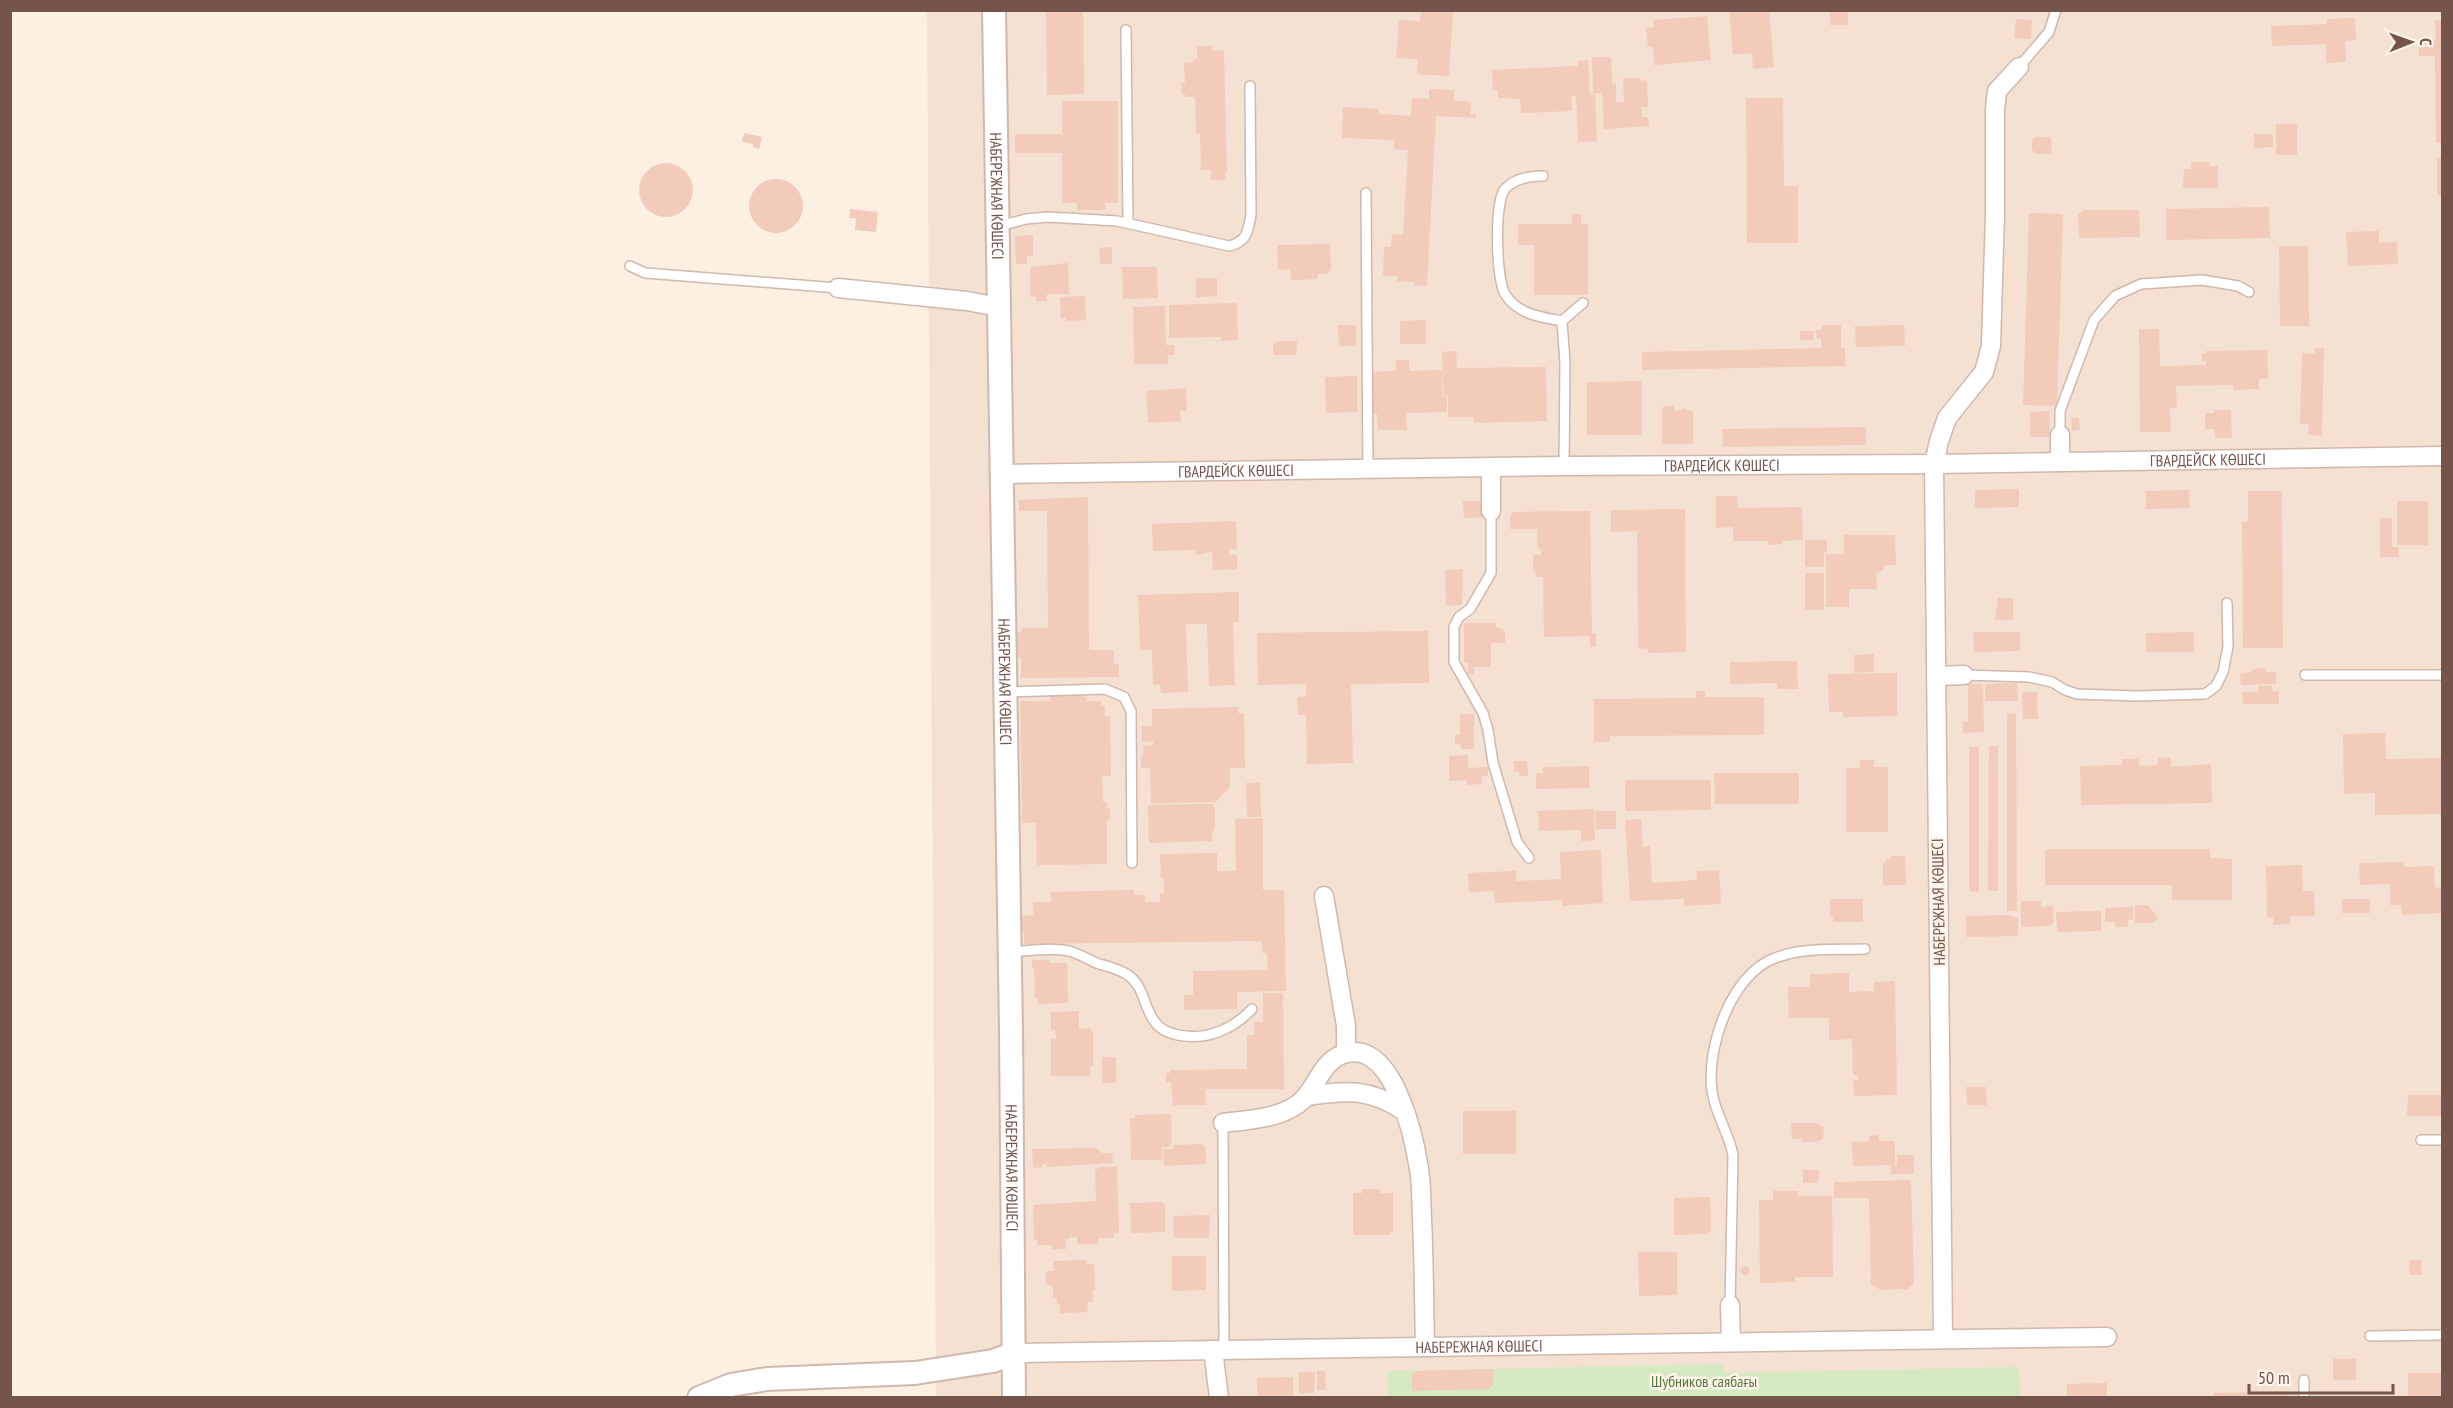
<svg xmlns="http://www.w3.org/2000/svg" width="2453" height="1408" viewBox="0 0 2453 1408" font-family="'PT Sans Narrow',sans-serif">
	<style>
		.residential { fill: #f4e1d1 }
		.green { fill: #d6eac1 }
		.building { fill: #f2cbba }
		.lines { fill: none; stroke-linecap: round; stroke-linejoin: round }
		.service-casing { stroke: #d0b8ac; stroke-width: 12 }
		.minor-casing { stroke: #d0b8ac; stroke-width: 21 }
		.tertiary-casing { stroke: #d0b8ac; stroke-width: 26 }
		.service { stroke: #fff; stroke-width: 9 }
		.minor { stroke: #fff; stroke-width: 18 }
		.tertiary { stroke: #fff; stroke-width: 22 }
		.labels { text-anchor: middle; stroke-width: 5; stroke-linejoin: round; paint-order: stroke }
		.street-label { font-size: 16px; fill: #755449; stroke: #fff4e9 }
		.park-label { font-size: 16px; fill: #577a41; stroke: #fff4e9 }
	</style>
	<rect width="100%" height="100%" fill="#fcf0e3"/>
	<path class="residential" d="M927 11H2442V1397H936Z"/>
	<path class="green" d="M1724 1364V1373L2019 1367 2020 1397 1389 1398 1388 1371Z"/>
	<path class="building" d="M1046 10H1083L1084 94 1047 95Z
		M1421 10H1453L1449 76 1417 74 1418 59 1396 58 1399 20 1420 21Z
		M1729 10H1769L1774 67 1753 69 1752 53 1733 55Z
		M1830 10H1848V25H1830Z
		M1707 16 1711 60 1654 65 1653 47H1648L1646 28 1654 27 1653 20Z
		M2355 18 2356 40 2345 41 2346 62 2326 63V44L2272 46 2271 26 2327 24V19Z
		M2016 19 2032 20 2031 39 2014 38Z
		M2435 20H2442V143H2436L2435 56H2419V40H2436Z
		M1197 46H1212L1213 51 1224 50 1227 172H1225V180H1211V170H1201L1200 133H1196L1195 97H1185V94H1182L1181 83H1185L1184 63 1194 62 1193 59H1197Z
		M1592 57H1611L1612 84 1616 83V102H1624L1623 78H1639L1640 81 1647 80 1648 107H1641L1642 117H1648L1649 126 1604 129 1602 93 1593 94Z
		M1588 60 1590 95H1595L1597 141 1578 142 1576 96 1571 97 1572 111 1521 113 1520 99 1498 98V90H1493L1492 70 1578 66V61Z
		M1429 89 1454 90V101L1471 102 1470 114H1476V118L1436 116 1427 286 1414 285V282L1397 281V276H1383L1384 247H1391L1392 234 1403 235 1408 150 1394 149V140L1342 138 1343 107 1379 109V114L1411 116 1412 98 1429 99Z
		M1746 98H1783L1784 186H1798V243H1747Z
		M1062 101H1118V203H1105V210H1077V203H1062V153H1015V134H1062Z
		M2276 124H2297V155H2276Z
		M744 133 762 137 759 149 753 147V144L742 142Z
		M2254 134H2269L2273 136V147L2254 148Z
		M2035 137H2051L2052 154H2036L2032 150V140Z
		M2437 158H2442V195H2437Z
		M2191 162H2209V166H2218V188H2183L2184 169H2191Z
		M639 190a27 27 0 1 1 54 0a27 27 0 1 1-54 0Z
		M749 206a27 27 0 1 1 54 0a27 27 0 1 1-54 0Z
		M2269 207 2270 238 2166 240V209Z
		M850 209 878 212 876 232 855 230 856 218H849Z
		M2083 210H2139L2140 237 2079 238 2078 215Z
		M2029 213 2063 214 2057 406 2023 405Z
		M1572 214H1581V224H1588V295H1534V245H1518V224H1572Z
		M2379 231V243L2397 242 2398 264 2348 266 2346 232Z
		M1033 235V256H1027V264H1016L1015 236Z
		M1330 244 1331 269 1327 274H1318V279L1291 280 1290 269 1278 270 1277 245Z
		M2279 246H2308L2309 326H2280Z
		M1112 247V264H1100L1099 248Z
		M1068 263 1069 294H1047V301H1036V296L1030 297V267Z
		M1122 267H1157L1158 298 1123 299Z
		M1196 278H1217V296L1196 297Z
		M1085 296 1086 320 1066 321V318L1061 319 1060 297Z
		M1237 303 1238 340 1221 341V337L1169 338V305Z
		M1165 306 1166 345H1174L1175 355H1168V364H1134L1133 307Z
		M1426 320V344H1400V321Z
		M1337 325H1356V346H1340Z
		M1821 325H1841V348H1845V366L1642 370V352L1821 348V338H1817L1816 330H1822Z
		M1904 325 1905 346 1856 347 1855 326Z
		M2139 329H2159L2160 366 2206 365V360L2202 361V353H2206V351L2267 350 2268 379H2259V389L2233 390V385L2176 386 2177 408H2170L2171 432H2140Z
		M1800 331H1814L1813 340H1800Z
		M1279 341H1297L1296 355H1273V345Z
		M2315 348H2324L2322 436 2308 435 2309 424H2300L2302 353 2315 354Z
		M1456 351 1457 368 1546 367 1547 421 1474 423V417H1448V396H1443L1442 352Z
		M1396 360H1409V371L1442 370V397H1447V412L1406 413 1407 430H1378L1377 414H1372L1371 372 1396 371Z
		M1357 376V412L1326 413 1325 377Z
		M1642 381V435H1587V382Z
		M1186 388 1187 411H1180L1181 421 1148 423 1146 391Z
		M1665 406H1674V411L1687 408V411H1693V444H1662V408Z
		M2214 410H2231L2232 438H2215V429H2205V413H2214Z
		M2049 411 2050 437H2030V412Z
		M2071 418H2079L2080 430 2072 431Z
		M1866 427V445L1723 447 1722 429Z
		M2019 489V507L1975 508V490Z
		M2189 490 2190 508 2146 509V491Z
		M2248 491H2282L2283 648H2243L2242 522 2248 521Z
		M1716 496H1737L1738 508 1802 507 1803 540 1782 541V544L1768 545V541H1733V527L1716 528Z
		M1088 497 1089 650H1114V664H1119V677L1021 678V657H1015L1014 632H1021V628H1048L1047 511H1019V500Z
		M1463 501H1483L1486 517 1464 518Z
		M2397 501H2428V545H2397Z
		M1685 509 1686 652 1648 653V649L1638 648 1637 531 1611 532V510Z
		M1590 511 1592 633H1596V647H1590V636L1544 637 1543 577H1536L1535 570H1533V555H1541V549H1538L1537 529H1510V516L1513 512Z
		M2380 518H2392V547H2399V557H2380Z
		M1236 521 1237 549H1229V555H1237V569L1213 570 1212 552 1196 555 1195 550 1153 551 1152 524Z
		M1844 535H1895L1896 565H1885L1883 570 1876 574 1877 589H1849V607H1826V554H1844Z
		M1805 540H1827V552H1824V567H1805Z
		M1463 569 1462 605 1446 606 1445 570Z
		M1805 573H1824V610H1805Z
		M1239 592V622H1233L1235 685 1209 686 1207 624H1186L1188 692 1161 693 1160 684 1153 685 1152 650H1140L1138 595Z
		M1998 598H2013V620H1995Z
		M1464 623H1496L1495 627 1502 629 1505 633V643H1491V667H1474V674H1468V663H1464Z
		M1428 631 1429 683 1351 684 1353 763 1307 764 1306 715H1298L1297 697 1306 696V684L1258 685 1257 633Z
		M1973 632H2020V651L1974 652Z
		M2194 632V652H2146V633Z
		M1874 654V672L1854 673V655Z
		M1797 661 1798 689H1777V683L1730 684V662Z
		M2265 668V672H2276V684L2241 685 2240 673 2252 672V669Z
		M1897 673V716L1843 717V712H1829L1828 674Z
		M2017 683 2018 701H1985V684Z
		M1968 684H1983L1984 732 1963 733V722H1968Z
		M2258 686H2272V691L2279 692V704H2243L2242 692H2258Z
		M1696 691H1705V697H1764V735L1610 736V742H1594V699L1696 698Z
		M2022 692H2037L2038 719H2023Z
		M1083 695V697H1087V701H1101V706H1105V716H1110L1111 776H1102L1103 802H1107V808H1110V820H1107V864L1037 865 1036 823H1022L1020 701H1050V696Z
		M1238 707V713H1244L1245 768H1230V787L1216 802 1151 803 1150 768H1141V755H1143V746L1153 745V741L1142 742 1141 726H1152V709Z
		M2016 713 2017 911H2007V714Z
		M1460 714H1474V749H1461L1460 744H1455V735H1460Z
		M2385 733 2386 759 2442 758V814L2375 815V793L2344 794 2343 734Z
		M1989 746H1998V891H1988Z
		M1969 747H1979V892L1969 891Z
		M1468 755V768L1488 767V776H1482V784L1467 785V780L1449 781V756Z
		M2171 757V767L2211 764 2212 803 2081 805 2080 766 2122 765V759H2139V766L2158 765V758Z
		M1860 760H1874V767H1888V832H1846V768H1860Z
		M1514 761H1527L1528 776H1519V771L1514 772Z
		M1589 766V788L1536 789V773H1543V767Z
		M1714 773H1799V804H1715Z
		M1625 780H1711V810L1625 811Z
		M1246 783H1260L1261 817H1247Z
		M1211 804 1215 808V826L1212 834V841L1149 843 1148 805Z
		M1594 809 1595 840 1581 841V830L1539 831 1538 811Z
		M1595 811H1616V829H1596Z
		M1263 818V890H1284L1286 991 1237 992V1009L1184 1010V995H1193V971L1268 970 1267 953H1263L1261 941 1024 944V932H1021L1020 916 1034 915 1033 902H1051V892L1134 890V895H1145V902H1160V893H1164V878H1161L1160 854 1217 853V871H1236L1235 819Z
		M1641 819 1643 847 1650 846 1652 883 1697 880 1696 871 1719 870 1721 904 1684 906V899L1630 901 1625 820Z
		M2051 849H2210V858L2232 859V900H2172V885H2045V851Z
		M1601 850 1603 903 1562 906V900L1495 903 1494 891 1469 892 1468 873 1516 871V881L1561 879 1560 852Z
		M1891 856H1905L1906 885H1883V863H1886V859H1891Z
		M2404 862V867L2434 866 2435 888 2442 887V913L2402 915 2401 905H2390V884L2360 885 2359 863Z
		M2302 865 2303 891H2314L2315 916H2290V924L2273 925V917H2267L2266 866Z
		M1830 899H1863V922H1833V917H1830Z
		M2342 899H2370V913H2342Z
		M2021 901H2041V907L2053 906 2054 922 2050 926 2021 927Z
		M2135 905H2148L2158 918 2153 923H2135Z
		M2133 907V920H2128V927H2116L2115 922H2105V908Z
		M2101 911V931L2057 932 2056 912Z
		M2007 915 2018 918V936L1966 937V916Z
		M1032 960H1049V963H1067L1068 1003 1038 1004V998H1035L1034 967 1032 968Z
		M1849 973V992L1874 991V982L1895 981 1897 1095 1854 1096 1853 1080H1858V1075H1853L1852 1039 1829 1040V1018H1789L1788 987H1810V974Z
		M1263 993H1283L1284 1089H1205L1206 1105H1173L1171 1082H1166V1073H1170V1070L1247 1069V1035H1254V1022H1263Z
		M1079 1011V1029L1089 1028 1093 1033V1066H1090V1076H1051V1039H1056L1055 1030H1051V1012Z
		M1102 1057H1116V1083H1102Z
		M1966 1087H1986L1987 1105H1967Z
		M2408 1095H2442V1116H2407Z
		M1463 1111H1516V1154H1463Z
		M1171 1114 1172 1142 1170 1143V1147H1162V1160H1131L1130 1118H1135V1115Z
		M1791 1123H1817L1824 1127 1823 1139 1815 1142H1801V1139H1792Z
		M1879 1135V1141H1895V1166H1897V1155H1914V1174H1891V1165L1853 1166 1852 1142 1869 1141V1136Z
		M1203 1144V1147H1206V1164L1164 1166 1163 1149H1173V1145Z
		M1096 1148 1102 1153H1112L1113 1163 1047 1167V1164H1042V1167L1033 1168 1032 1149Z
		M1101 1167H1117L1119 1233H1114V1238H1098V1244H1077V1237H1071L1070 1231V1239H1066V1249H1052V1245H1037V1240H1034L1033 1205 1096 1201 1095 1170Z
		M1803 1170H1819L1818 1183H1803Z
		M1911 1180 1914 1284 1907 1289 1881 1290 1871 1285 1869 1198H1834V1182Z
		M1362 1189H1380V1193H1393V1232H1390V1235H1353V1193H1362Z
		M1773 1191H1798V1196H1832L1833 1277H1795V1282L1760 1283 1759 1200H1773Z
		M1710 1197 1711 1231 1704 1234 1674 1235V1198Z
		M1162 1202 1165 1205V1232L1131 1233 1130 1203Z
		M1210 1215 1209 1238H1174L1173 1218 1176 1216Z
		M1638 1252H1677V1295L1639 1296Z
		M1172 1256H1206V1290L1172 1291Z
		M1087 1260V1264H1094L1095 1290H1092L1093 1302H1087L1088 1312 1060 1313V1304H1057V1298H1053V1286L1046 1284 1045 1275 1048 1271H1054L1053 1261Z
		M2409 1260H2421L2422 1275H2410Z
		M1740.5 1271a4.5 4.5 0 1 1 9 0a4.5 4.5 0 1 1-9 0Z
		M2333 1359H2356V1380H2333Z
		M1493 1369V1386H1490V1389L1412 1391V1375L1417 1371Z
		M1317 1371H1325L1326 1390H1317Z
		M1299 1372H1315L1314 1393H1299Z
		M2408 1373H2442V1398H2408Z
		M1293 1377V1398H1257V1378Z
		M2107 1383V1398H2067V1384Z
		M2289 1391V1398H2215L2214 1393Z"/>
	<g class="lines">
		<defs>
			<path id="service" d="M1126 30 1128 223
				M2019 67 2049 32 2056 10
				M1543 176C1530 176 1515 178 1505 189 1494 202 1496 279 1505 294 1517 314 1540 317 1562 321L1583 303
				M1366 193 1368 469
				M999 226 1026 219 1048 217 1117 221 1229 246C1247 242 1248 231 1251 215L1250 86
				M630 266 645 273 838 288
				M1562 321 1565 363 1564 466
				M2060 435V411L2094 320 2115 296 2141 284 2202 280 2238 286 2249 292
				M1491 511V573L1470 609 1459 617 1454 627V662L1483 713 1488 730 1493 763 1517 842 1529 858
				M1964 675 2029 677 2052 682 2065 690 2077 694 2137 696 2205 694 2216 686 2223 672 2228 647 2227 603
				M2305 675H2442
				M1005 692 1105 689 1124 697 1131 711 1132 863
				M1010 952C1028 951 1051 947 1069 951 1080 954 1089 960 1099 964 1110 967 1119 969 1128 975 1145 987 1143 1007 1155 1022 1160 1030 1169 1033 1178 1035 1207 1041 1233 1029 1252 1009
				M1223 1123 1224 1350
				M2421 1140H2442
				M1730 1305 1733 1155C1729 1133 1715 1114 1712 1091 1706 1048 1731 974 1775 958 1803 947 1835 950 1865 949
				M2370 1336 2442 1335
				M2304 1398V1380"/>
			<g id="minor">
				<path d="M838 288 967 301 998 307"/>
				<path d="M2060 462V435"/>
				<path d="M1491 468V511"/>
				<path id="s1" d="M1002 474 1564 466 1934 464 2442 456"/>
				<path d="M1936 676 1964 675"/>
				<path d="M1324 896 1346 1026V1053"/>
				<path d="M1307 1096C1346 1090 1369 1088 1404 1111"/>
				<path d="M1223 1123C1248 1120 1277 1119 1298 1104 1317 1091 1320 1059 1347 1053 1393 1042 1414 1136 1419 1169 1422 1185 1421 1203 1422 1219 1424 1262 1424 1304 1425 1347"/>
				<path d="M1730 1305 1731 1342"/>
				<path d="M1943 1339 1934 464 1939 441 1947 418 1984 372 1991 346 1995 214V109L1997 91 2019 67"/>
				<path d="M1213 1350 1219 1398"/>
				<path id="s2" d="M1015 1353 2107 1337"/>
			</g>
			<g id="tertiary">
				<path id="s3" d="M994 10 1011 1030 1014 1398"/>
				<path d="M699 1398 731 1385 767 1379 915 1373 993 1361 1015 1353"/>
			</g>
		</defs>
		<use href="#service" class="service-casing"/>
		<use href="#minor" class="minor-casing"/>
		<use href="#tertiary" class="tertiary-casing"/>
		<use href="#service" class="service"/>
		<use href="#minor" class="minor"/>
		<use href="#tertiary" class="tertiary"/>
	</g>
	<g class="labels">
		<g class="street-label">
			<text dy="6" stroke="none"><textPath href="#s3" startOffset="186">НАБЕРЕЖНАЯ КӨШЕСІ</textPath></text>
			<text dy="6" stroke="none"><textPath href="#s1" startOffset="1206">ГВАРДЕЙСК КӨШЕСІ</textPath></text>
			<text dy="6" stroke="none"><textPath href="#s1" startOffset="720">ГВАРДЕЙСК КӨШЕСІ</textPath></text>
			<text dy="6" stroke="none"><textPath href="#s1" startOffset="234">ГВАРДЕЙСК КӨШЕСІ</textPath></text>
			<text dy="6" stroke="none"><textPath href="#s3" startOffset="672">НАБЕРЕЖНАЯ КӨШЕСІ</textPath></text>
			<text transform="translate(1938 902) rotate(-91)" y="6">НАБЕРЕЖНАЯ КӨШЕСІ</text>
			<text dy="6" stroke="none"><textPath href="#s3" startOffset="1158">НАБЕРЕЖНАЯ КӨШЕСІ</textPath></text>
			<text dy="6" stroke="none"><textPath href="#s2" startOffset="464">НАБЕРЕЖНАЯ КӨШЕСІ</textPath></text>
		</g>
		<g class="park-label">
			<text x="1704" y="1387">Шубников саябағы</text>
		</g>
	</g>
	<rect width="2453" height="1408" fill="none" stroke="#755449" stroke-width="24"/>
	<g transform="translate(2411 42) rotate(89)" stroke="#fff4e9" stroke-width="4.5" paint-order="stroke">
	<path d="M0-4.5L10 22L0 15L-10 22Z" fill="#755449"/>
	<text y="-9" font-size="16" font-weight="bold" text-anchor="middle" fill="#755449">С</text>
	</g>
	<path d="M2249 1384v9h144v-9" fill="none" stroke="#755449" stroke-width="3"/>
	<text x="2258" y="1384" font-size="18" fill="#755449" stroke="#fff4e9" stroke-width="4.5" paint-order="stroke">50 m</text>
</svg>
